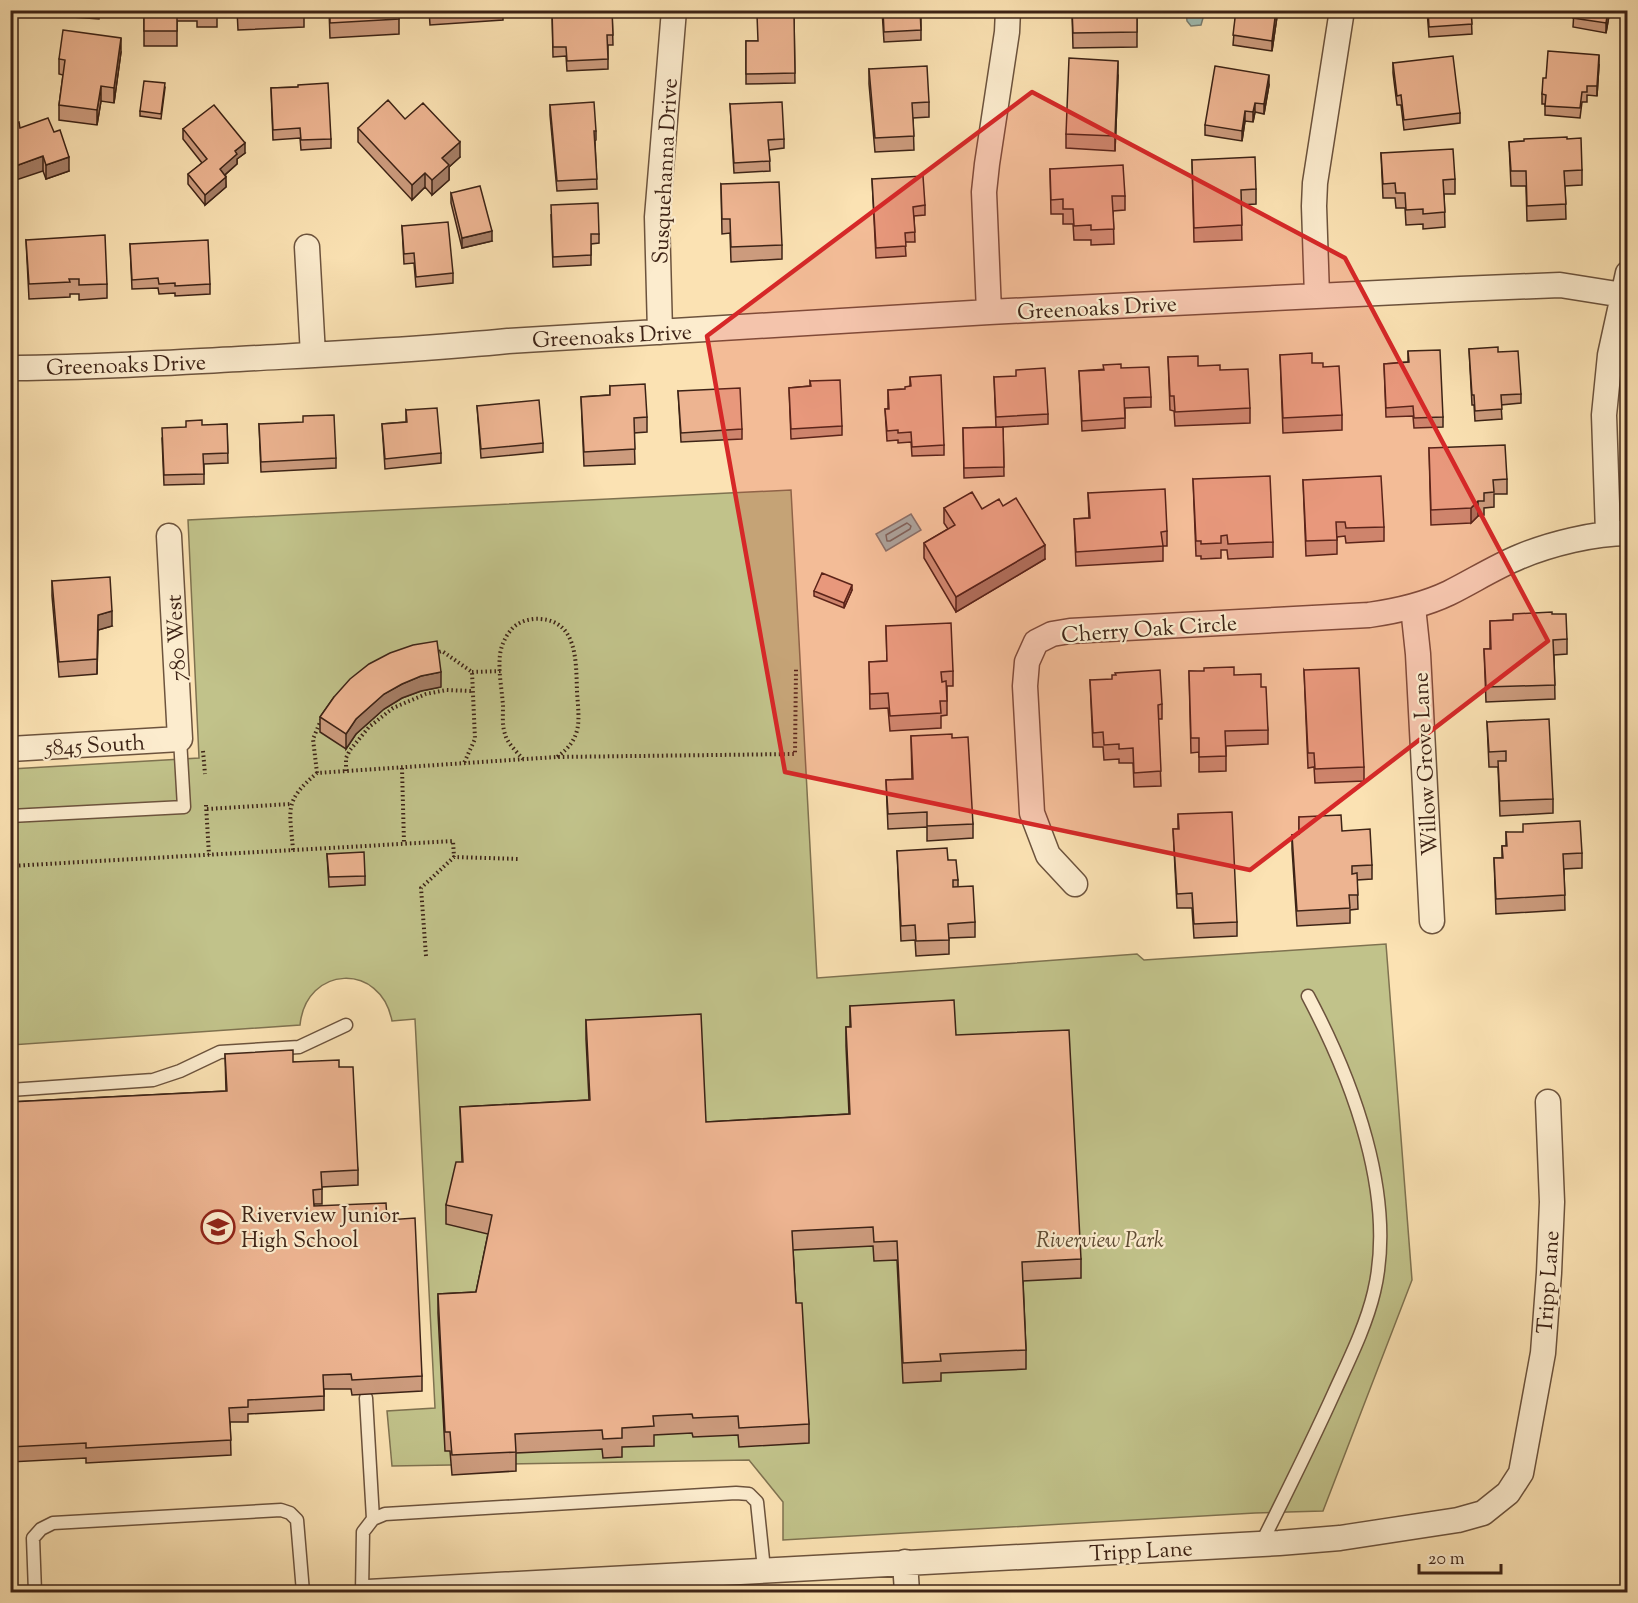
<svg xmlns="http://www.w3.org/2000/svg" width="1638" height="1603" viewBox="0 0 1638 1603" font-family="'Sorts Mill Goudy',serif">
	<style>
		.green { fill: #c1c28a; stroke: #7f7250; stroke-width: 1.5 }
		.water { fill: #a0bdb3; stroke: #787f74; stroke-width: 1.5 }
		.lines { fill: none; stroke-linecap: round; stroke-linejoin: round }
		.shore { stroke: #6e7064; stroke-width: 1.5 }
		.service-casing { stroke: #6c533d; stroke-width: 15 }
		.minor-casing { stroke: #6c533d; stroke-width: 27 }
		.path { stroke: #3d2316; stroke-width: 4; stroke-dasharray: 1.5 3; stroke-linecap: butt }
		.service { stroke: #fcecce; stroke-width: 12 }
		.minor { stroke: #fcecce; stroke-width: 24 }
		.wall { fill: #cc9b7d; stroke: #3d2316; stroke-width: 1.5 }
		.shaded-wall { fill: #a67e66; stroke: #3d2316; stroke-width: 1.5 }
		.building { fill: #edb491; stroke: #3d2316; stroke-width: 1.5 }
		.marked { fill: #d62828; fill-opacity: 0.2; stroke: #d62828; stroke-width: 4.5; stroke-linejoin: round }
		.labels { text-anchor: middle; stroke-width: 4.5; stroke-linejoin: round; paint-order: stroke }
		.street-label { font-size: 22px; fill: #3d2316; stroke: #fcecce }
		.poi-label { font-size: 22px; fill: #3d2316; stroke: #fcecce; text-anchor: start }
		.park-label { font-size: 22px; font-style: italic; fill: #5e4b33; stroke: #fcecce }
	</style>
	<rect width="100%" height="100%" fill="#fbe2b3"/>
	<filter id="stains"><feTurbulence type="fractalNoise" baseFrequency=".00333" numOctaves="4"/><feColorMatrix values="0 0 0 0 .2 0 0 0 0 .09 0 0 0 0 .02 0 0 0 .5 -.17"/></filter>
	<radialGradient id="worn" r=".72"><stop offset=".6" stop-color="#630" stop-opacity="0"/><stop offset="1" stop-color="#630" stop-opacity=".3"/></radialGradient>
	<path class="green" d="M791 490 817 978 1137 954 1144 960 1386 944 1412 1280 1323 1511 1255 1513 783 1540V1502L749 1460 392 1466 387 1411 435 1408 415 1019 392 1021C381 962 306 965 300 1025L11 1045V769L199 758 188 520Z"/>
	<path class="water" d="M1186 11H1205L1201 25 1191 26 1187 21Z
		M911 514 921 530 886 551 876 534Z"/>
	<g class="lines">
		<path class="shore" d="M907 523 911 526 910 529 890 541H887L886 535Z"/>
		<defs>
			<path id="service" d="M10 816 184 807 180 739
				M10 1090 153 1080 180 1071 220 1052 299 1047 346 1025
				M366 1398 373 1519
				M1261 1544C1286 1494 1311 1444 1334 1393 1349 1360 1366 1326 1374 1292 1397 1196 1352 1079 1308 996
				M35 1592 33 1538 41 1529 53 1523 281 1510 290 1513 297 1520 303 1592
				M362 1592 363 1532 373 1519 385 1514 736 1493 749 1494 757 1502 764 1569"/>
			<path id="minor" d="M307 247 313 355
				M1317 296 1314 206 1315 183 1342 10
				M989 312 984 192 987 164 1007 32 1008 10
				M660 332 657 217 674 10
				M10 368C87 368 163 363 239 359 329 354 418 350 508 341L989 312 1460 289 1560 285 1623 295
				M1608 533 1604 415 1610 355 1628 273
				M1413 607 1418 654 1432 921
				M10 749 180 739 169 536
				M1075 884 1048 855 1032 813 1025 686 1027 662 1036 642 1052 634 1070 631 1369 615C1397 611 1424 605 1449 593 1473 581 1495 567 1519 557 1550 544 1594 533 1628 533
				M905 1562 907 1592
				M368 1592 1279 1543 1340 1538 1458 1520 1483 1513 1508 1493 1521 1473 1543 1353 1549 1273 1552 1202 1548 1102"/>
		</defs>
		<use href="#service" class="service-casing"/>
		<use href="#minor" class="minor-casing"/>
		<path class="path" d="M435 653 442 651 472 672 475 739 464 763
			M472 672 501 671
			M203 751 205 774
			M523 759C517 752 507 743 505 734 502 725 503 715 503 706 502 690 498 671 500 655 501 646 505 637 511 630 517 622 530 618 540 619 578 621 576 663 577 692 579 721 583 738 557 757
			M402 768 404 843
			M346 771V758L350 750 369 727 393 708 426 694 446 690 472 691
			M317 773 313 739 321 720
			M206 805 209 855
			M207 809 290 804
			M293 850C290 809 283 802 317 773L556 757 795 754 796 669
			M10 866 453 841 454 857
			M426 956 421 888 454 857 520 859"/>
		<use href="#service" class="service"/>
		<use href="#minor" class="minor"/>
	</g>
	<path class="wall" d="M45 10H100L99 19 45 15Z
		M144 10H217V27H197V21H177V46H144Z
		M237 10H304V27L238 30Z
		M329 10H399V34L330 38Z
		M429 10H503V20L430 25Z
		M552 10H612L613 45H608V69L567 71 566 56 553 57Z
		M882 10H939V13L921 14V40L884 42Z
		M1072 10H1137V47L1073 48Z
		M1236 10H1278L1272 51 1233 45Z
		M1427 10H1471L1472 34 1429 37Z
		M1571 10H1610L1606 33 1573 27 1574 11Z
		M794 15 795 83 746 84V41H758Z
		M121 52 114 103 101 101 97 125 59 120V105L63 75 59 74V59Z
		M1393 63 1460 113V123L1404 130 1401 105H1397L1393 73Z
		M1599 65 1597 96 1587 95V102H1582L1580 118 1545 115V104H1542V94L1546 78Z
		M869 69 929 102V117L913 118 914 150 875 152 869 84Z
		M1118 76 1115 151 1066 148V134Z
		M1269 85 1264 114 1255 112 1253 122 1245 121 1242 141 1205 135V125Z
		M298 87 331 139V148L301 150 300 138 273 140 271 88Z
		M165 88 161 119 140 116V111Z
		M730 104 784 139V148L769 150 770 171 734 173Z
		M550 105 596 131V140L595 141 597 189 557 191 550 115Z
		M405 119 460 157 449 167V180L432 195 425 187 412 200 358 142V128Z
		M11 125 20 128 54 132 69 171 46 179 43 171Z
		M183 129 245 153 237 159V164L225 175 226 187 205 205 188 184V174L202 163 183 139Z
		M1567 139 1582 170V185L1565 186 1566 219 1527 221 1526 186H1511L1509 142Z
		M1381 153 1455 179V194H1444L1445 227 1423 229V224L1406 225 1405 208H1396L1395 198H1383Z
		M1192 160 1256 189V204L1241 205 1242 240 1194 242Z
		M1050 169 1125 196V210L1113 211 1114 244 1091 245V240H1074L1073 224H1063V214H1051Z
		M872 179 925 205V215L914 216 915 242H905L906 256 876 258Z
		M721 184 782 245V259L731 262 730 233 722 234Z
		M451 193 492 241 462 248 451 203Z
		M551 215 599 234V243L591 244V265L553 267Z
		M402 226 453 273V283L416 287 414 263 404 264Z
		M26 240 107 284V298L79 300V294H70V297L29 299Z
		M130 244 210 284V294L175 296V293L159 294 158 288 132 289Z
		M1469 349 1498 352 1521 394V403L1501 405 1502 419 1475 421 1474 405H1472Z
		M1408 351 1443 417V427L1414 428 1413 416 1386 417 1384 364 1408 362Z
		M1280 355 1323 367 1342 415V430L1283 433Z
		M1168 357 1198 366 1220 370 1250 408V423L1175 426 1174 411 1170 410Z
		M1121 368 1151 397V407L1125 408V428L1082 431 1079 371Z
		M910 377 944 445V455L912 456 911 442 898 443V440L887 441 885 409H888V390L905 389 910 386Z
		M994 377 1048 414V424L1003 427 1004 476 964 478 963 428 996 427Z
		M810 381 842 426V435L791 439 789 388 810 386Z
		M610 386 647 417V432L634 433 635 464 584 466 581 397 610 395Z
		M678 391 742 429V439L681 442Z
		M477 406 543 443V452L481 458Z
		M406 410 441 453V463L385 469 382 424 406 422Z
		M227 424 228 463 204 464V484L164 485 162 438 186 427Z
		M259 424 336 458V468L261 472Z
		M1429 448 1507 479V494H1494V507L1484 508V515L1478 516 1471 523 1431 525Z
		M1193 479 1273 542V557L1228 559 1227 550H1221V558L1201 559V556H1196Z
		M1303 480 1384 527V541L1346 543 1345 536 1337 537V554L1306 556Z
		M1088 493 1167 531V546H1163V561L1076 566 1074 519 1089 518Z
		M1003 506 1045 559 956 612 924 558V543L948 529 944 523V508L982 509Z
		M52 581 112 626 98 630 97 674 59 677 52 596Z
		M852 590 844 608 814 596V591Z
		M1552 614 1567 639V654L1554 655 1555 699 1486 702 1484 649H1490V621L1513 620Z
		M886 626 953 671V686H947V715L941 716V728L890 731 888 708 870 709 869 662 887 661Z
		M1304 670 1364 767V781L1315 783 1314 767 1308 768Z
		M1189 671 1234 675 1261 687 1268 730V744L1226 746V771L1199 772V752L1191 753Z
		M1090 680 1162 704V719H1158L1161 786 1134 787 1133 763H1119V759L1104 760 1103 747H1093Z
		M441 687 421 691 402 698 384 709 356 734 346 749 320 732V717L334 697Z
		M1487 722 1553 799V813L1500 816 1498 767H1489Z
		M911 736 952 738 973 824V838L927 841V827L888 829 886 780 912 779Z
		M1178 814 1237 922V936L1194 938 1192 908H1177L1173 829H1178Z
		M1299 817 1342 831 1372 865V879L1357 880 1358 909 1350 910V923L1297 926 1292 849V835L1299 834Z
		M1506 832 1582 853V868L1564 869 1565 910 1496 914 1494 858H1502V846H1506Z
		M897 851 948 860 958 880V886L975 922V937L949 938V954L916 956 915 940 901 941Z
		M327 854 365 876V885L329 887Z
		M850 1006 956 1035 1081 1259V1278L1023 1281 1026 1350V1369L941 1373V1381L903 1383 897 1260 874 1261 873 1246 793 1250 796 1303 809 1424V1443L739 1447 738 1435 693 1437 692 1433 654 1435V1446L622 1447V1457L603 1458 602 1449 516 1453V1471L452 1475 450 1451H445L438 1313V1294L476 1292 488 1234 446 1224V1205L462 1162 460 1107 589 1100 586 1039V1020L706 1122 849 1114 846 1046V1027H850Z
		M225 1054 339 1067 358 1170V1185L322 1187V1204H314V1206L387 1220 422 1376V1391L352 1395 351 1389H324V1410L248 1414V1422H230L231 1455 86 1463V1458L10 1462V1102L226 1091Z"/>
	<path class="shaded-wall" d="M1276 10H1278L1272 51V41Z
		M1608 10H1610L1606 33V23Z
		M121 38V52L114 103V88Z
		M1599 55V65L1597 96V86Z
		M1118 61V76L1115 151V136Z
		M1269 75V85L1264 114V104Z
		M101 86V101L97 125V110Z
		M1255 103V112L1253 122V112Z
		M1245 111V121L1242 141V131Z
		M460 142V157L449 167V180L432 195V180L442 158Z
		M245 143V153L237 159V164L220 179V169L235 151Z
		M43 156V171L10 182V168Z
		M69 157V171L46 179V165Z
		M425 173V187L412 200V185Z
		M226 177V187L205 205V195Z
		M492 231V241L462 248V238Z
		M1478 501V516L1471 523V508Z
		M1045 545V559L956 612V597Z
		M852 585V590L844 608V603Z
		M112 611V626L98 630 97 674 98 615Z
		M441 672V687L421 691 402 698 384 709 356 734 346 749V734L356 719 384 694 402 684 421 676Z"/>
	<path class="building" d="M144 10H177V31H144Z
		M197 10H217V12H197Z
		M238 10H304V12L238 15Z
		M330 10H399V19L330 23Z
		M552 10H612L613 35H607L608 59 567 61 566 47H553Z
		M883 10H920L921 30 884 32Z
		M1072 10H1137V32L1073 33Z
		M1236 10H1276L1272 41 1233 35Z
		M1428 10H1471L1472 24 1429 27Z
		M1574 10H1608L1606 23 1573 18Z
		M757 15H794L795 73 746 74V41H758Z
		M63 30 121 38 114 88 101 86 97 110 59 105 65 60 59 59Z
		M1548 51 1599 55 1597 86H1587V92H1582L1580 108 1545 106 1546 95 1542 94 1543 78H1546Z
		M1453 56 1460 113 1404 120 1401 95 1397 96 1393 63Z
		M1069 58 1118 61 1115 136 1066 134Z
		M927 66 929 102 912 103 914 136 875 138 869 69Z
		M1215 66 1269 75 1264 104 1255 103 1253 112 1245 111 1242 131 1205 125Z
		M144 81 165 83 161 114 140 111Z
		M328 83 331 139 301 140 300 128 273 130 271 88 298 87V85Z
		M388 100 405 119 423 103 460 142 442 158 449 165 432 180 425 173 412 185 358 128Z
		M594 102 596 131H594L597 179 557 181 550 105Z
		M782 102 784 139 768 140 770 161 734 163 730 104Z
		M214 105 245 143 235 151 237 154 220 169 226 177 205 195 188 174 207 159 183 129Z
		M48 118 54 132 60 130 69 157 46 165 43 156 10 168V123L11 125 19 122 20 128Z
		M1567 137V139L1581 138 1582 170 1564 171 1566 204 1527 206 1526 171H1511L1509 142 1524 141V139Z
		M1453 149 1455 179 1443 180 1445 212 1423 214V209L1406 210 1405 193H1396L1395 183 1383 184 1381 153Z
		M1255 157 1256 189 1241 190 1242 225 1194 228 1192 160Z
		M1123 165 1125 196H1112L1114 229 1091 230V225L1074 226 1073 209H1063V199L1051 200 1050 169Z
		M923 176 925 205 913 207 915 232 905 233 906 246 876 248 872 179Z
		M779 182 782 245 731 247 730 219H722L721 184Z
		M480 186 492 231 462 238 451 193Z
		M598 203 599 234H591V255L553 257 551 205Z
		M448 222 453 273 416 277 414 253 404 254 402 226Z
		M105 235 107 284 79 285V279H69L70 282 29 284 26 240Z
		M208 240 210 284 175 286V283L159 284 158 278 132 280 130 244Z
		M1498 347V352L1518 351 1521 394 1501 395 1502 409 1475 411 1474 395H1472L1469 349Z
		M1440 350 1443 417 1414 418 1413 406 1386 408 1384 364 1409 362 1408 351Z
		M1312 353V363H1323V367L1339 366 1342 415 1283 418 1280 355Z
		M1198 356V366L1220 365V370L1248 369 1250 408 1175 412 1174 396H1170L1168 357Z
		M1121 364V368L1149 367 1151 397 1124 398 1125 418 1082 421 1079 371 1104 370 1103 365Z
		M1045 368 1048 414 996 417 994 377 1016 376V370Z
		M941 375 944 445 912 447 911 432 898 433V430L887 431 885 409H889L888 390 905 389V387L911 386 910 377Z
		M840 380 842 426 791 429 789 388 811 386 810 381Z
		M645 384 647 417 634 418 635 449 584 452 581 397 610 395V386Z
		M740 388 742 429 681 433 678 391Z
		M539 400 543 443 481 449 477 406Z
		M437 408 441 453 385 459 382 424 407 422 406 410Z
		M334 415 336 458 261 462 259 424 303 422V416Z
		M202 420V425L227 424 228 453 203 454 204 474 164 475 162 428 186 427V421Z
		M1003 427 1004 467 964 468 963 428Z
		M1505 445 1507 479 1493 480 1494 492 1484 493V501H1478L1471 508 1431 510 1429 448Z
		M1270 476 1273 542 1228 544 1227 535 1221 536V543L1201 544V541H1196L1193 479Z
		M1381 476 1384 527 1346 528 1345 522H1336L1337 540 1306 541 1303 480Z
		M1165 489 1167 531 1161 532 1163 546 1076 552 1074 519 1090 518 1088 493Z
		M972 492 982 509 999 499 1003 506 1016 498 1045 545 956 597 924 543 955 525 944 508Z
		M822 573 852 585 844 603 814 591Z
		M110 577 112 611 98 615 97 659 59 662 52 581Z
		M1552 612V614H1566L1567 639 1553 640 1555 685 1486 687 1484 649H1491L1490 621 1513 620V614Z
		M951 623 953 671 941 672 942 682 946 681 947 701H940L941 713 890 716 888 693 870 694 869 662 887 661 886 626Z
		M437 641 441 672 421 676 402 684 384 694 356 719 346 734 320 717 334 697 350 679 369 664 390 653 413 645Z
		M1234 667V675L1261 674V687H1266L1268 730 1225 731 1226 756 1199 757V738H1191L1189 671H1204V668Z
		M1359 668 1364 767 1315 769 1314 753H1308L1304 670Z
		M1160 670 1162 704 1158 705 1161 771 1134 773 1133 748 1119 749V744L1104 745 1103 732 1093 733 1090 680 1112 679V675H1116L1115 673Z
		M1549 719 1553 799 1500 801 1498 761H1506V751L1489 752 1487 722Z
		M952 734V738L968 737 973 824 927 826V812L888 814 886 780 913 779 911 736Z
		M1232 812 1237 922 1194 924 1192 893 1177 894 1173 829H1179L1178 814Z
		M1341 815 1342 831 1370 829 1372 865 1352 866V874L1357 873 1358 895H1349L1350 908 1297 911 1292 835 1299 834V817Z
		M1580 821 1582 853 1563 854 1565 895 1496 899 1494 858H1503L1502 846H1507L1506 832H1523V824Z
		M947 848 948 860H956L958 880H953V887L973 886 975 922 948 924 949 940 916 941 915 925 901 926 897 851Z
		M364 852 365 876 329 877 327 854Z
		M954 1000 956 1035 1069 1030 1081 1259 1022 1262 1026 1350 940 1354 941 1361 903 1363 897 1241 874 1242 873 1227 792 1231 796 1303H802L809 1424 739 1428 738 1416 693 1418 692 1414 653 1416 654 1426 622 1428V1438L603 1439 602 1430 515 1434 516 1452 452 1455 450 1432H445L438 1294 476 1292 492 1215 446 1205 456 1162H463L460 1107 590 1100 586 1020 701 1014 706 1122 850 1114 846 1027H851L850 1006Z
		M293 1050V1062L339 1060V1067H353L358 1170 321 1172 322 1189 313 1190 314 1206 386 1203 387 1220 415 1218 422 1376 352 1380 351 1374 323 1375 324 1396 248 1400V1407L229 1408 231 1440 86 1448V1443L10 1447V1102L227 1091 225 1054Z"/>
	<path class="marked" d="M1032 92 1345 258 1548 641 1250 870 785 772 707 336Z"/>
	<defs>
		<symbol id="school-ring" viewBox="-11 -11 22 22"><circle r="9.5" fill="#fcecce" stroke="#8f2418" stroke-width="1.5"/><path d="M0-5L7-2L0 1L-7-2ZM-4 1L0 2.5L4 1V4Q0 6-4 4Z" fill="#8f2418"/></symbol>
	</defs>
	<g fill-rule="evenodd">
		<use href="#school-ring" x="199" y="1208" width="38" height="38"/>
	</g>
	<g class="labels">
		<g class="street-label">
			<text transform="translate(664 171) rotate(-87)" y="8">Susquehanna Drive</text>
			<text transform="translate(1097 307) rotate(-3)" y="8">Greenoaks Drive</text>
			<text transform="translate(612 335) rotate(-3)" y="8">Greenoaks Drive</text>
			<text transform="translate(126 364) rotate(-2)" y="8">Greenoaks Drive</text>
			<text transform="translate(1149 628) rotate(-4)" y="8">Cherry Oak Circle</text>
			<text transform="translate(175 638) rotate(-93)" y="8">780 West</text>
			<text transform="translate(95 744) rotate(-3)" y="8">5845 South</text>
			<text transform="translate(1424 764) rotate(-93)" y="8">Willow Grove Lane</text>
			<text transform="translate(1547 1282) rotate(-86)" y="8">Tripp Lane</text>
			<text transform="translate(1141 1550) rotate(-3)" y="8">Tripp Lane</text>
		</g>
		<g class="poi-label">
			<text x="241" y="1222">Riverview Junior<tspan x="241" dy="25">High School</tspan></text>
		</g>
		<g class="park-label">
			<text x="1100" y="1247">Riverview Park</text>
		</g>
	</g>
	<rect width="1638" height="1603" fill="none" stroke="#fbe2b3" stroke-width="36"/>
	<rect x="12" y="12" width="1614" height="1579" fill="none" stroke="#3d2316" stroke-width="3"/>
	<rect x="18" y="18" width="1602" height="1567" fill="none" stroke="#3d2316" stroke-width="1.5"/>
	<path d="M1419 1564v9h82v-9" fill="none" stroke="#3d2316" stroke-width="3"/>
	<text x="1428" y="1564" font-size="18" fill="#3d2316" stroke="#fcecce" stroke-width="4.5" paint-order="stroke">20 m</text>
	<rect width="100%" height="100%" filter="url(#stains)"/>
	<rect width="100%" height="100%" fill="url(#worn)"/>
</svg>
